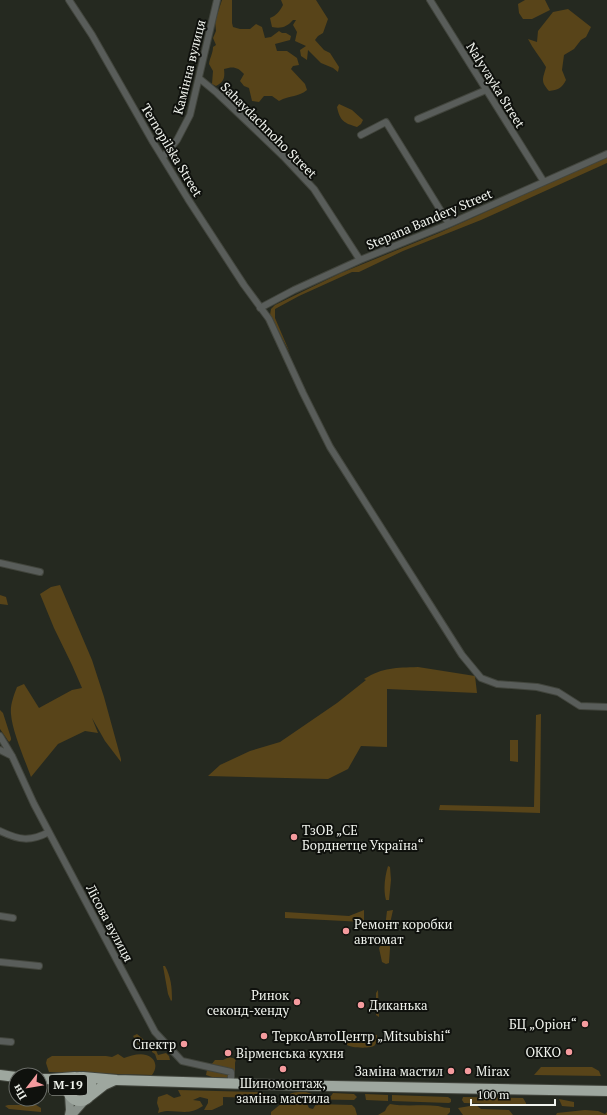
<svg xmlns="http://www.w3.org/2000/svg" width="607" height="1115" viewBox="0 0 607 1115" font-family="'PT Serif',serif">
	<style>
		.green { fill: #584419 }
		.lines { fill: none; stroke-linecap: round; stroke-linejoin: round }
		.minor-casing { stroke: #42453d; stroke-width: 8 }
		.major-casing { stroke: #42453d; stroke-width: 10 }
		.highway-casing { stroke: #42453d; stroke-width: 12 }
		.minor { stroke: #595d5a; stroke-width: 6 }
		.major { stroke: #8a928b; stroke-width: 8 }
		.highway { stroke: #9ea79f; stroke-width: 10 }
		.poi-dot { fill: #f59b9e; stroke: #0f110d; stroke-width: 1.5 }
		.labels { text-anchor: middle; stroke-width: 4; stroke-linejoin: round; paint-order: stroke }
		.shield { fill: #0f110d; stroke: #adb0aa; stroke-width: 1 }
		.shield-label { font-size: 12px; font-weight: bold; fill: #f1f4ee }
		.street-label { font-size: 13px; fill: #f1f4ee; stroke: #0f110d }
		.poi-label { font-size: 13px; fill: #f1f4ee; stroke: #0f110d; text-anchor: start }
	</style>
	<rect width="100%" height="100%" fill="#252920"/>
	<path class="green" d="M222 0H232V23L233 27 240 29H250L256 24 262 27 265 38 271 37 279 31 282 33H286L291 36 290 40 275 44 277 51H287L297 58 299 65 293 66 291 69 305 84 307 90C299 97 290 95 279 101L272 96H264L259 102 252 101 249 88 244 86 240 81 244 74C238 67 233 66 224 69 225 78 224 82 216 86L212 84 213 71 209 64C210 57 213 53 213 47L216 45 213 38 216 31 215 21Z
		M281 0H316L328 19 323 33 318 36 315 40 324 50 330 53 339 67 338 72 333 68 321 63 308 50 307 60 301 56 300 50 306 46 295 41 297 32 293 25 296 20H293C287 27 281 29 272 27L270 18C276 16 280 11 283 5Z
		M525 0H545L550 10 532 19H523L519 13 518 4Z
		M568 9 591 27 586 37 581 40 574 49 564 55 562 70 566 80C562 88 558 90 549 91 540 81 543 79 546 67 540 57 533 49 528 39L537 42 538 31 553 12Z
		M339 104 352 110 363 120 361 124 357 127C344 123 340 121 337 107Z
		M607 157V163L481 220 403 251 359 272H352L299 296 275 309V318L290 353 270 315 271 309 275 305 341 273 439 233Z
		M60 585 92 660 104 697 121 759V762L105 741 92 718 98 733 85 731 58 744 31 777C25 760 12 731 11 714 10 705 14 695 17 687L24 684 39 708 72 690 82 688 72 665 54 628 40 594 51 587Z
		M0 595 6 597 8 605 0 604Z
		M418 667 475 676 477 693 387 689V747L361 746 348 769 328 779 208 776 220 765 250 751 280 742 337 703 366 680 364 679C384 667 395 668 418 667Z
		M0 710 3 713 11 738V740L9 742 0 729Z
		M541 714 540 813 439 810 440 805 534 807 536 715Z
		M510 740H518V762L510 761Z
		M388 866 390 867 391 880 389 900H386C383 889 385 876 388 866Z
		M364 910V922L285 918V912L349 916Z
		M393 910 389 928 387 929 385 927 387 911Z
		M387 936H389L390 948 389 963 386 964 382 962 379 948Z
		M163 966H165C171 977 172 987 172 1000L171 1001 168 994Z
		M378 990 379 1017 376 1015V993Z
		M350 1033 357 1034 361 1036 367 1034 377 1035C377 1038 377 1042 375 1045 372 1049 351 1048 347 1045V1035Z
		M137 1034 143 1039 146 1046 144 1048 138 1044 133 1036Z
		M152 1048H155L158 1055 166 1053 169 1056 170 1060H157L155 1054 152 1052Z
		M118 1054 124 1058C130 1056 139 1053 146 1055 156 1058 158 1067 152 1075L49 1072 46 1063 47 1059 52 1056H106L112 1057Z
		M229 1057 236 1059 235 1063V1071L228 1078 212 1077 206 1075 207 1070 215 1060H223Z
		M541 1067H592L599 1071 601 1076 534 1075Z
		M178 1090 260 1092 267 1095 270 1102 268 1104 264 1105 261 1103 260 1098 223 1097V1105L212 1110H204L208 1103V1099L200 1097 193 1100 200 1101 203 1106C189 1115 183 1111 167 1111 164 1111 161 1112 158 1113L159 1109 157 1103 158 1097 167 1094 174 1098 181 1096Z
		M306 1092 312 1094 314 1096H331L333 1093 354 1094 357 1097 354 1100 289 1099 286 1098C290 1091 298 1092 306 1092Z
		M365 1094 388 1095V1101L366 1100Z
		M392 1095 448 1097 451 1099V1102L449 1103 392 1101Z
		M463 1097 523 1098 526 1103V1105H523L464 1103 462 1100Z
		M559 1099 574 1102V1107L562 1106Z
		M303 1102 307 1104 309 1108 313 1109 316 1104 352 1105 355 1108 357 1115H271V1112L282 1103 289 1104Z
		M390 1104C407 1107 422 1104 438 1106 442 1107 446 1108 450 1108V1112L447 1115H378L385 1111 387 1107Z
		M8 1105H36L41 1108V1112L9 1109 5 1106Z
		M476 1105 481 1109 509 1110 513 1115H463L458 1108Z
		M585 1110 598 1111 605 1114 607 1112V1115H556L557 1113Z"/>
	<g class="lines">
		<defs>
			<path id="minor" d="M69 0 92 35 153 142 188 199 244 285 269 319 303 393 330 447 462 655 481 678 497 684 537 687 558 692 580 706 607 707
				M430 0 544 182
				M200 79 217 93 283 156 314 189 360 260
				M418 119 486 90
				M361 135 386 122 449 224
				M163 157 177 140 190 115 217 0
				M260 308 294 290 360 260 449 224 607 154
				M0 563 40 572
				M0 736 12 756 34 804 155 1032 182 1061 231 1072V1083
				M0 750 12 756
				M0 831C19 840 30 842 49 832
				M0 916 13 918
				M0 962 39 966
				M0 1041 11 1042"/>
			<path id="major" d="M69 1115 70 1110 69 1095
				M72 1115 86 1099"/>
			<path id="highway" d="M0 1075 16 1077
				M68 1089a12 12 0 1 1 24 0a12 12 0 1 1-24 0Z
				M83 1077 117 1080 278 1085 607 1091
				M40 1079H50L75 1077
				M90 1096 104 1085 115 1080"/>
		</defs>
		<use href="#minor" class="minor-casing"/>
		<use href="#major" class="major-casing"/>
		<use href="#highway" class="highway-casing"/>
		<use href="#minor" class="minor"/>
		<use href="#major" class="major"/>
		<use href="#highway" class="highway"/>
	</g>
	<g class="poi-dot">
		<circle cx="294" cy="837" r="4"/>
		<circle cx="346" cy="931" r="4"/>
		<circle cx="297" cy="1002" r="4"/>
		<circle cx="361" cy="1005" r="4"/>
		<circle cx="585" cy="1024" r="4"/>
		<circle cx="264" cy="1036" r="4"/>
		<circle cx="184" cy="1044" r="4"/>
		<circle cx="569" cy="1052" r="4"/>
		<circle cx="228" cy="1053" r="4"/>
		<circle cx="283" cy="1069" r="4"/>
		<circle cx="451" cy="1071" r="4"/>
		<circle cx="468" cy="1071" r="4"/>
	</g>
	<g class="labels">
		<rect class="shield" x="49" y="1075" width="38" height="20" rx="3"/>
		<g class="shield-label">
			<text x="68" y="1089">М-19</text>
		</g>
		<g class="street-label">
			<text transform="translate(189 67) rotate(-76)" y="5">Камінна вулиця</text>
			<text transform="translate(496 85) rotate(58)" y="5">Nalyvayka Street</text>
			<text transform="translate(269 130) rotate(45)" y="5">Sahaydachnoho Street</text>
			<text transform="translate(172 150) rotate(59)" y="5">Ternopilska Street</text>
			<text transform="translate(429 219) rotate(-23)" y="5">Stepana Bandery Street</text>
			<text transform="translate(110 923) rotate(62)" y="5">Лісова вулиця</text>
		</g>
		<g class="poi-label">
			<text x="302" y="835">ТзОВ „СЕ<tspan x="302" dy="15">Борднетце Україна“</tspan></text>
			<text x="354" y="929">Ремонт коробки<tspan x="354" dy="15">автомат</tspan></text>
			<text x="289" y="1000" text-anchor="end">Ринок<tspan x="289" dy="15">секонд-хенду</tspan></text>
			<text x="369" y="1010">Диканька</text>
			<text x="577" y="1029" text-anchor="end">БЦ „Оріон“</text>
			<text x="272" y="1041">ТеркоАвтоЦентр „Mitsubishi“</text>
			<text x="176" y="1049" text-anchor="end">Спектр</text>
			<text x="561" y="1057" text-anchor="end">OKKO</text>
			<text x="236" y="1058">Вірменська кухня</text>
			<text x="443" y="1076" text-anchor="end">Заміна мастил</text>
			<text x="476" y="1076">Mirax</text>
			<text x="283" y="1088" text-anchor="middle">Шиномонтаж,<tspan x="283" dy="15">заміна мастила</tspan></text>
		</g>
	</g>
	<g transform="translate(28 1087) rotate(239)"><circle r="19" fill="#0f110d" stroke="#696c67"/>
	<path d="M0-3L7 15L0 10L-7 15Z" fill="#f59b9e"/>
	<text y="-6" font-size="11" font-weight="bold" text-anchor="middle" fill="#f1f4ee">Пн</text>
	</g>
	<path d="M471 1099v6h84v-6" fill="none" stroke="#f1f4ee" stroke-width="2"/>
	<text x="477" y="1099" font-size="12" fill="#f1f4ee" stroke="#0f110d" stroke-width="3" paint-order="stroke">100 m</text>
</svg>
